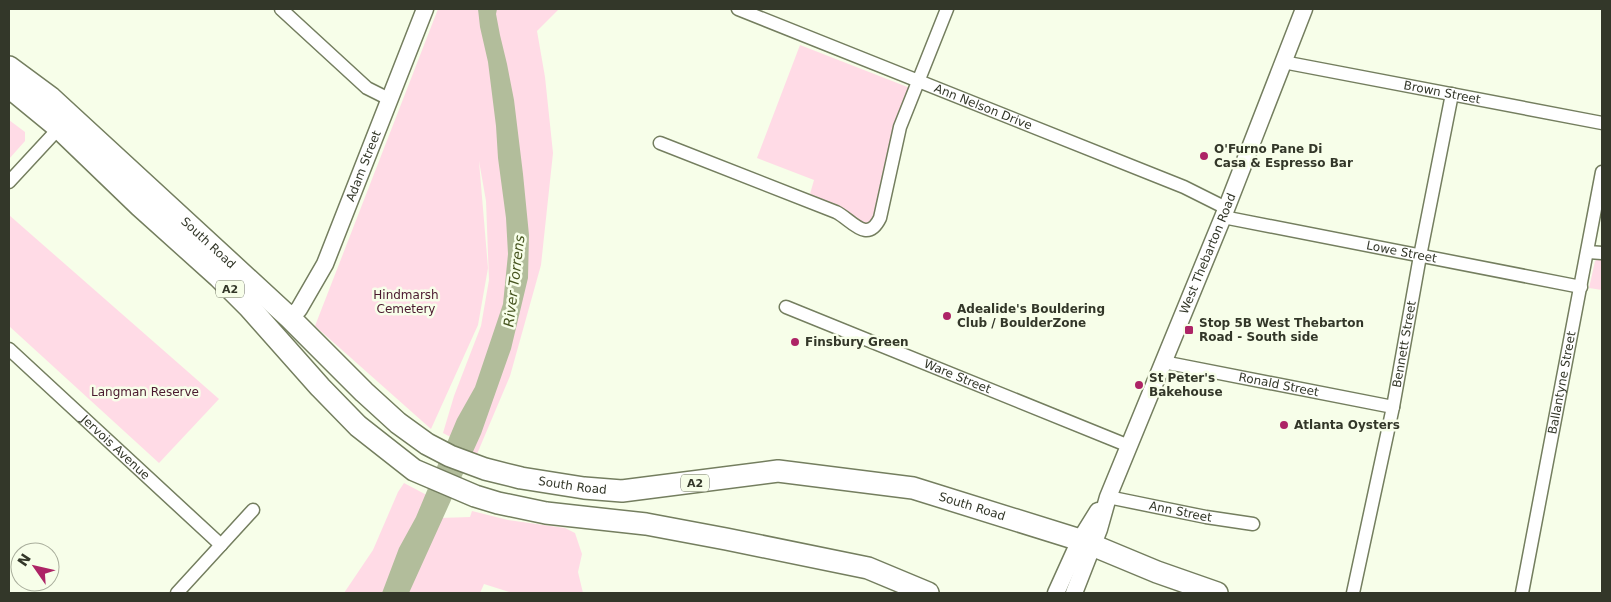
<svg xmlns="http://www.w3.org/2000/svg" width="1611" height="602" viewBox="0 0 1611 602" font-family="'DejaVu Sans',sans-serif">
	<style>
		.green { fill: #ffdbe6 }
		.water { fill: #b2bd9b }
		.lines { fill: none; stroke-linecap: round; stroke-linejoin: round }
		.street-casing { stroke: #747e5f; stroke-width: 15 }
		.secondary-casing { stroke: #747e5f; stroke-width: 19 }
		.highway-casing { stroke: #747e5f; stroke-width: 24 }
		.street { stroke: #fff; stroke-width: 12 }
		.secondary { stroke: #fff; stroke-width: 16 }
		.highway { stroke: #fff; stroke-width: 21 }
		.poi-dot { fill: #ad2466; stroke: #f7fee9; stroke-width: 2 }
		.labels { text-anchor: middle; stroke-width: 5; stroke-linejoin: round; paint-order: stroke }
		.shield { fill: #f7fee9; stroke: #6e7363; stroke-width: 1 }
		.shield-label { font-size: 11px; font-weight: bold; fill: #333729 }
		.street-label { font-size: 12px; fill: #333729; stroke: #f7fee9 }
		.poi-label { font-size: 12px; font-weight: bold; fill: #333729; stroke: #f7fee9; text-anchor: start }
		.park-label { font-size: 12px; fill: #49182d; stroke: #f7fee9 }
		.water-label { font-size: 14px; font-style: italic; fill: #46541f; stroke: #f7fee9 }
	</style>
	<rect width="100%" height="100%" fill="#f7fee9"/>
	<path class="green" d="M438 9H465V10L466 9H559L537 31 545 77 553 153 541 265 510 376 477 454 465 448 464 444 443 433 454 396 481 326 489 280 486 201 479 161 473 90 488 268 478 325 431 429 315 326Z
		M800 45 910 88 875 220 865 226 855 220 848 211 810 194 814 180 757 158Z
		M9 120 25 132V141L9 159Z
		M9 215 219 399 159 463 9 326Z
		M1598 259H1602V290L1589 288 1595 261Z
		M404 483 438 501 440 518 470 517 472 511 508 520 565 528 575 533 582 554 578 572 583 593H512L484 584 480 593H344L373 550 398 492Z"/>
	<path class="water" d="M478 9H497L496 14 500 35 507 64 514 100 523 174 529 235 528 278 511 349 481 434 409 593H382L399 548 416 517 457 419 475 387 503 304 508 254 506 218 498 158 496 126 488 62 480 27Z"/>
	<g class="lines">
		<defs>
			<g id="street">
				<path d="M281 9 367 88 389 99"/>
				<path id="s1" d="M738 9 1184 187 1226 208"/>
				<path id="s2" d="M1283 62 1602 123"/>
				<path d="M660 143 836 212C851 219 867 245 880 218L900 127 947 9"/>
				<path d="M9 182 59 128"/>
				<path id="s3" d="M1223 217 1581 287"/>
				<path d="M1588 252 1602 253"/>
				<path id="s4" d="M786 307 1129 446"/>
				<path id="s5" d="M9 349 221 545"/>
				<path id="s6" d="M1163 362 1393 407"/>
				<path id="s7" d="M1108 497 1206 517 1253 524"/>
				<path d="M177 593 253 510"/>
				<path id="s8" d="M1353 593 1393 407 1420 256 1452 94"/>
				<path id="s9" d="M1522 593 1602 172"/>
			</g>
			<g id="secondary">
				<path id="s10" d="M290 318 299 309 325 264 425 9"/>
				<path d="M1056 593 1080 540 1098 511"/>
				<path id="s11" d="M1074 593 1099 529 1108 497 1223 217 1304 9"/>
			</g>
			<g id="highway">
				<path id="s12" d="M9 67 51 98 290 318 364 392 398 423 427 444 450 456 485 469 521 478 584 488 622 491 778 471 913 488 1080 540 1157 572 1217 593"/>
				<path d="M9 87 59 128 140 206 219 277 249 307 320 387 358 426 414 470 475 496 498 503 546 513 646 524 726 539 868 568 928 593"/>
			</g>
		</defs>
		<use href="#street" class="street-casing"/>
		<use href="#secondary" class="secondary-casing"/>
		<use href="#highway" class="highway-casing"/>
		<use href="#street" class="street"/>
		<use href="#secondary" class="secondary"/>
		<use href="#highway" class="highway"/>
	</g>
	<g class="poi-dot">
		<circle cx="1204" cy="156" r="5"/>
		<circle cx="947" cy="316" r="5"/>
		<rect x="1184" y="325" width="10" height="10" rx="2.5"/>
		<circle cx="795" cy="342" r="5"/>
		<circle cx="1139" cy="385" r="5"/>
		<circle cx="1284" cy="425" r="5"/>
	</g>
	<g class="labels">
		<g class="shield">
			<rect x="216" y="280.5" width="28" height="17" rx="4"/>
			<rect x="681" y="474.5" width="28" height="17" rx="4"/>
		</g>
		<g class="shield-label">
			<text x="230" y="293">A2</text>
			<text x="695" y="487">A2</text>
		</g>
		<g class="street-label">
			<text dy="4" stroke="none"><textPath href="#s2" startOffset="162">Brown Street</textPath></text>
			<text dy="4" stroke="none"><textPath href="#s1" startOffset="264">Ann Nelson Drive</textPath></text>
			<text dy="4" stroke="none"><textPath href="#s10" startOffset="170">Adam Street</textPath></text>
			<text dy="4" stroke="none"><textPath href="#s12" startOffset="266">South Road</textPath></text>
			<text dy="4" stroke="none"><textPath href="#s3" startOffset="182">Lowe Street</textPath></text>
			<text dy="4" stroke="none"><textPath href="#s11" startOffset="365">West Thebarton Road</textPath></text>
			<text dy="4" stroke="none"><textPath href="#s8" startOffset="254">Bennett Street</textPath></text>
			<text dy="4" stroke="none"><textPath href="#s4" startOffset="185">Ware Street</textPath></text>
			<text dy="4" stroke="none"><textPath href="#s9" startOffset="214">Ballantyne Street</textPath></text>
			<text dy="4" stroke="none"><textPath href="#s6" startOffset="118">Ronald Street</textPath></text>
			<text dy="4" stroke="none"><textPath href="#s5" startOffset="145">Jervois Avenue</textPath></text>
			<text dy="4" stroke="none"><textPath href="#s12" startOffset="716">South Road</textPath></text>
			<text dy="4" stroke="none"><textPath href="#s12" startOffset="1121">South Road</textPath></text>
			<text dy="4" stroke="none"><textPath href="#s7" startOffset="74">Ann Street</textPath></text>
		</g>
		<g class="poi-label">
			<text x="1214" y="153">O'Furno Pane Di<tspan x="1214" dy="14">Casa &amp; Espresso Bar</tspan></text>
			<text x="957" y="313">Adealide's Bouldering<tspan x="957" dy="14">Club / BoulderZone</tspan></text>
			<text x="1199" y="327">Stop 5B West Thebarton<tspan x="1199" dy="14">Road - South side</tspan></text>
			<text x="805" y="346">Finsbury Green</text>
			<text x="1149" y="382">St Peter's<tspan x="1149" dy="14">Bakehouse</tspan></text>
			<text x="1294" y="429">Atlanta Oysters</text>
		</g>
		<g class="park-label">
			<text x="406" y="299">Hindmarsh<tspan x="406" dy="14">Cemetery</tspan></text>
			<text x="145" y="396">Langman Reserve</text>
		</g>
		<g class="water-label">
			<text transform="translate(514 281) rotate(-83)" y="5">River Torrens</text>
		</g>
	</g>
	<rect width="1611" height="602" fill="none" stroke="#333729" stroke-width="20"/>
	<g transform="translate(35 567) rotate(304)"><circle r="24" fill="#f7fee9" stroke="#a9ae9c"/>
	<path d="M0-4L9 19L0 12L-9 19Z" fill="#ad2466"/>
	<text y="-8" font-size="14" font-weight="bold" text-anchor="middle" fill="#333729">N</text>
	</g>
</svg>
